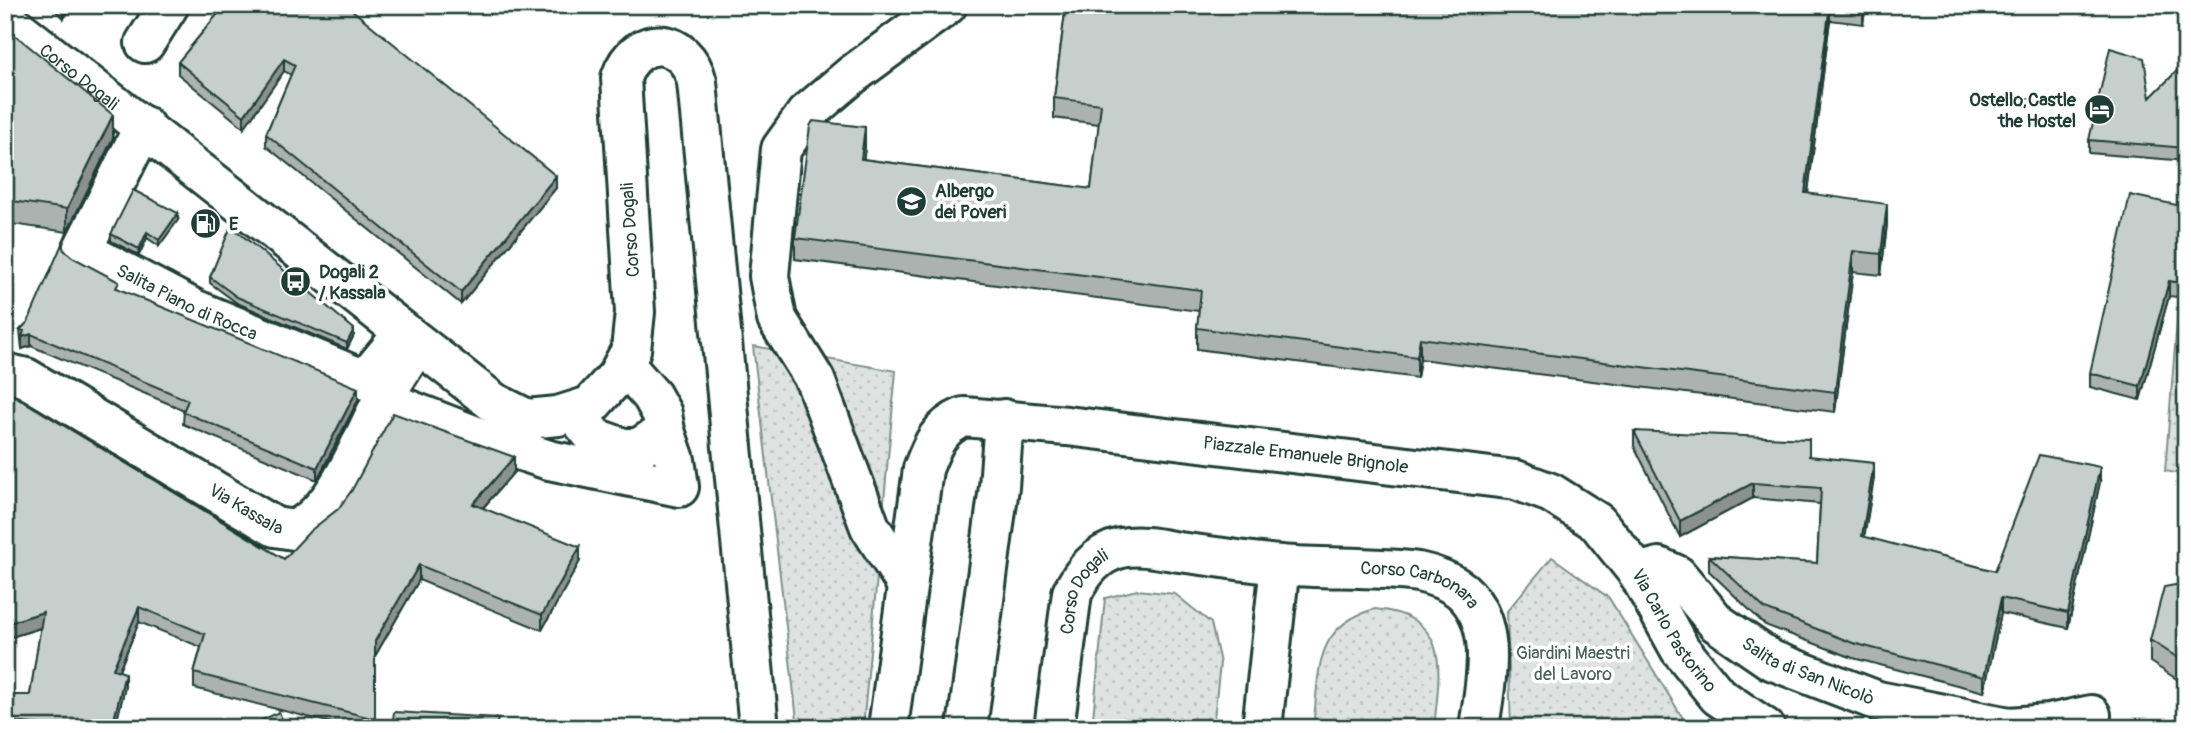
<svg xmlns="http://www.w3.org/2000/svg" width="2191" height="733" viewBox="0 0 2191 733" font-family="Pangolin,sans-serif">
	<style>
		.park { fill: url(#park-dots); stroke: #7e908b; stroke-width: 2 }
		.lines { fill: none; stroke-linecap: round; stroke-linejoin: round }
		.minor-casing { stroke: #1f3d34; stroke-width: 44 }
		.minor { stroke: #fff; stroke-width: 38 }
		.wall { fill: #abb2af; stroke: #1f3d34; stroke-width: 2 }
		.shaded-wall { fill: #8b918f; stroke: #1f3d34; stroke-width: 2 }
		.building { fill: #c7cfcc; stroke: #1f3d34; stroke-width: 2 }
		.labels { text-anchor: middle; stroke-width: 7; stroke-linejoin: round; paint-order: stroke }
		.street-label { font-size: 18px; fill: #1f3d34; stroke: #fff }
		.poi-label { font-size: 18px; font-weight: bold; fill: #1f3d34; stroke: #fff; text-anchor: start }
		.park-label { font-size: 18px; fill: #455e57; stroke: #fff }
	</style>
	<defs>
		<pattern id="park-dots" width="8" height="8" patternUnits="userSpaceOnUse" patternTransform="scale(1.75)"><rect width="8" height="8" fill="#dee3e2"/><path d="M2 2h.1M6 6h.1" fill="none" stroke="#bec4c2" stroke-width="1.8" stroke-linecap="round"/></pattern>
	</defs>
	<rect width="100%" height="100%" fill="#fff"/>
	<filter id="ink" filterUnits="userSpaceOnUse"><feTurbulence type="fractalNoise" baseFrequency=".0143" numOctaves="2"/><feDisplacementMap in="SourceGraphic" scale="14" xChannelSelector="R" yChannelSelector="G"/><feConvolveMatrix kernelMatrix="1 2 1 2 8 2 1 2 1" color-interpolation-filters="sRGB"/></filter>
	<g filter="url(#ink)">
		<path class="park" d="M2186 252V475L2165 471 2182 258Z
			M753 346 896 371 863 728H798Z
			M1552 557 1609 598 1689 728H1511L1507 611Z
			M1137 590 1175 594 1211 623 1220 663 1213 728H1092L1105 598Z
			M1375 609C1452 616 1440 670 1434 728H1313C1320 673 1312 626 1375 609Z"/>
		<g class="lines">
			<defs>
				<g id="minor">
					<path id="s1" d="M5 19 493 402 527 419 558 416 590 406 617 376 631 350 635 312 621 78C636 32 686 36 697 82L759 728"/>
					<path d="M145 43 169 5"/>
					<path id="s2" d="M144 126 82 250 194 309 365 380 398 340"/>
					<path id="s3" d="M5 373 26 378 275 527 294 530C337 511 360 442 381 403 392 383 405 363 418 344"/>
					<path d="M383 400 476 436 549 460 679 487 675 460 665 431 662 414 652 396 624 364"/>
					<path d="M574 412 595 438 623 448H639L665 431"/>
					<path id="s4" d="M1638 573 1659 567 1677 575 1717 623 1771 660 1878 701 2009 727 2049 724 2091 715"/>
					<path d="M907 585 870 527 815 380 777 319 769 276 781 149 806 114 852 75 947 5"/>
					<path id="s5" d="M888 728 923 469C932 445 939 427 964 417L1067 426 1516 480 1551 493 1597 522 1638 573 1680 649 1718 696 1765 728"/>
					<path d="M967 728 999 487 1004 419"/>
					<path id="s6" d="M1054 728 1072 593C1083 572 1096 554 1121 548 1140 544 1161 549 1179 552 1213 556 1246 562 1280 565 1325 569 1374 566 1418 572 1433 575 1451 582 1462 591 1500 625 1485 684 1479 728"/>
					<path d="M1262 728 1280 565"/>
				</g>
			</defs>
			<use href="#minor" class="minor-casing"/>
			<use href="#minor" class="minor"/>
		</g>
		<path class="wall" d="M49 5H74L64 18Z
			M225 5 556 188 461 304 266 146V134L291 75 284 71 244 128 178 74V62Z
			M1066 5H1866L1863 24 1830 20 1808 193 1887 224 1881 275 1853 272 1835 412 1420 359 1417 378 1197 349V328L1199 311 795 259V238L865 148 863 159 1091 189 1099 124 1054 118V98Z
			M5 35 113 138 67 232 5 223Z
			M2186 62V161L2089 153V140L2150 98Z
			M2186 207V298L2169 296 2140 400 2090 387V373Z
			M178 220 159 246 147 238 139 255 111 241V234Z
			M64 250 72 257 119 289 358 400 317 480 183 424 184 410 31 346 22 349 20 330 28 322Z
			M210 277 354 335 347 349 237 303 210 283Z
			M6 390 284 559 514 472 483 508 580 561 542 630 419 580 375 656V728H351L194 688V673L201 647 139 622 119 671 125 687 115 728H5V695H30L41 628 5 639Z
			M1634 431 1809 456 1874 478 1864 537 1995 571 2100 482 2068 628 2001 613 1984 692 1853 658 1765 625 1709 571V556L1817 563 1820 504 1753 498 1680 537 1634 446Z
			M2186 583V685L2150 662V640Z"/>
		<path class="shaded-wall" d="M64 5H74L64 18Z
			M1830 5V20L1805 214V193Z
			M1863 5H1866L1863 24Z
			M284 59V71L244 128V116Z
			M113 115V138L67 232V209Z
			M865 127V148L861 180V159Z
			M556 176V188L461 304V292Z
			M1887 204V224L1881 275V254Z
			M178 213V220L159 246V240Z
			M147 232V238L139 255V249Z
			M1853 251V272L1835 412V392Z
			M2169 281V296L2140 400V386Z
			M354 329V335L347 349V343Z
			M31 334V346L22 349V337Z
			M1420 338V359L1417 378V357Z
			M358 388V400L317 480V468Z
			M514 457V472L473 519V504Z
			M1874 463V478L1862 551V536Z
			M2100 467V482L2068 628V613Z
			M1753 483V498L1680 537V521Z
			M580 547V561L542 630V615Z
			M419 565V580L375 656V641Z
			M2001 598V613L1984 692V677Z
			M139 607V622L113 684V669Z
			M43 612V627L5 639V624Z
			M125 673V687L115 728H112Z"/>
		<path class="building" d="M225 5H346L556 176 461 292 266 134 295 65 284 59 244 116 178 62Z
			M1066 5H1830L1805 193 1887 204 1881 254 1853 251 1835 392 1420 338 1417 357 1197 328 1201 290 795 238 810 126 813 121 865 127 861 159 1091 189 1101 104 1054 98Z
			M9 30 113 115 67 209 5 200V35Z
			M2110 48 2144 58 2150 98 2186 62V148L2089 140Z
			M133 190 178 213 159 240 147 232 139 249 111 234Z
			M2130 195 2186 207V284L2169 281 2140 386 2090 373Z
			M231 226 354 329 347 343 237 297 210 277Z
			M62 244 64 250 72 257 119 282 116 288 358 388 317 468 183 412 188 400 31 334 22 337 24 331 20 330 28 322Z
			M5 390 284 559 310 531 338 509 352 490 393 413 514 457 473 504 580 547 542 615 419 565 375 641V719L194 673 205 634 139 607 113 669 125 673 112 728H50V726L5 721V695H30L43 612 5 624Z
			M1634 431 1809 439V456L1874 463 1862 536 1995 571 2039 455 2100 467 2068 613 2001 598 1984 677 1853 643 1765 609 1709 556 1817 563 1821 488 1753 483 1680 521Z
			M2186 583V663L2150 640 2164 587Z
			M279 712 286 728H245Z
			M394 712 498 718 496 728H392Z
			M552 720 577 723 576 728H529Z"/>
	</g>
	<defs>
		<symbol id="hotel-disc" viewBox="-11 -11 22 22"><circle r="9.5" fill="#1f3d34" stroke="#fff"/><path d="M-6-4.5h1.5V1H6V5H4.5V3h-9V5H-6ZM-4 0a1.8 1.8 0 1 1 3.6 0ZM.5 0V-2.5h3Q6-2.5 6 0Z" fill="#fff"/></symbol>
		<symbol id="university-disc" viewBox="-11 -11 22 22"><circle r="9.5" fill="#1f3d34" stroke="#fff"/><path d="M0-5L7-2L0 1L-7-2ZM-4 1L0 2.5L4 1V4Q0 6-4 4Z" fill="#fff"/></symbol>
		<symbol id="fuel-disc" viewBox="-11 -11 22 22"><circle r="9.5" fill="#1f3d34" stroke="#fff"/><path d="M-5.5-6h7V0h2V4h1.3V-2.5L3-4.5l.8-.8L6-3V5H2.5V1h-1V6h-7ZM-4.2-4.7v3.2H.2V-4.7Z" fill="#fff"/></symbol>
		<symbol id="bus-disc" viewBox="-11 -11 22 22"><circle r="9.5" fill="#1f3d34" stroke="#fff"/><path d="M-5-6H5V4H4V6H2V4H-2V6H-4V4H-5ZM-3.5-4V0h7V-4ZM-3.5 1.2v1.5H-2V1.2ZM2 1.2v1.5H3.5V1.2Z" fill="#fff"/></symbol>
	</defs>
	<g fill-rule="evenodd">
		<use href="#hotel-disc" x="2082" y="92" width="35" height="35"/>
		<use href="#university-disc" x="894" y="184" width="35" height="35"/>
		<use href="#fuel-disc" x="188" y="206" width="35" height="35"/>
		<use href="#bus-disc" x="278" y="264" width="35" height="35"/>
	</g>
	<g class="labels">
		<g class="street-label">
			<text dy="6" stroke="none"><textPath href="#s1" startOffset="94">Corso Dogali</textPath></text>
			<text transform="translate(630 230) rotate(-94)" y="6">Corso Dogali</text>
			<text dy="6" stroke="none"><textPath href="#s2" startOffset="256">Salita Piano di Rocca</textPath></text>
			<text dy="6" stroke="none"><textPath href="#s5" startOffset="674">Piazzale Emanuele Brignole</textPath></text>
			<text dy="6" stroke="none"><textPath href="#s3" startOffset="278">Via Kassala</textPath></text>
			<text dy="6" stroke="none"><textPath href="#s6" startOffset="509">Corso Carbonara</textPath></text>
			<text dy="6" stroke="none"><textPath href="#s6" startOffset="142">Corso Dogali</textPath></text>
			<text dy="6" stroke="none"><textPath href="#s5" startOffset="1111">Via Carlo Pastorino</textPath></text>
			<text dy="6" stroke="none"><textPath href="#s4" startOffset="208">Salita di San Nicolò</textPath></text>
		</g>
		<g class="poi-label">
			<text x="2076" y="106" text-anchor="end">Ostello;Castle<tspan x="2076" dy="21">the Hostel</tspan></text>
			<text x="935" y="197">Albergo<tspan x="935" dy="21">dei Poveri</tspan></text>
			<text x="229" y="230">E</text>
			<text x="319" y="278">Dogali 2<tspan x="319" dy="21">/ Kassala</tspan></text>
		</g>
		<g class="park-label">
			<text x="1573" y="659">Giardini Maestri<tspan x="1573" dy="21">del Lavoro</tspan></text>
		</g>
	</g>
	<rect width="2191" height="733" fill="none" stroke="#fff" stroke-width="28"/>
	<rect x="14" y="14" width="2163" height="705" fill="none" stroke="#1f3d34" stroke-width="2.5" filter="url(#ink)"/>
</svg>
